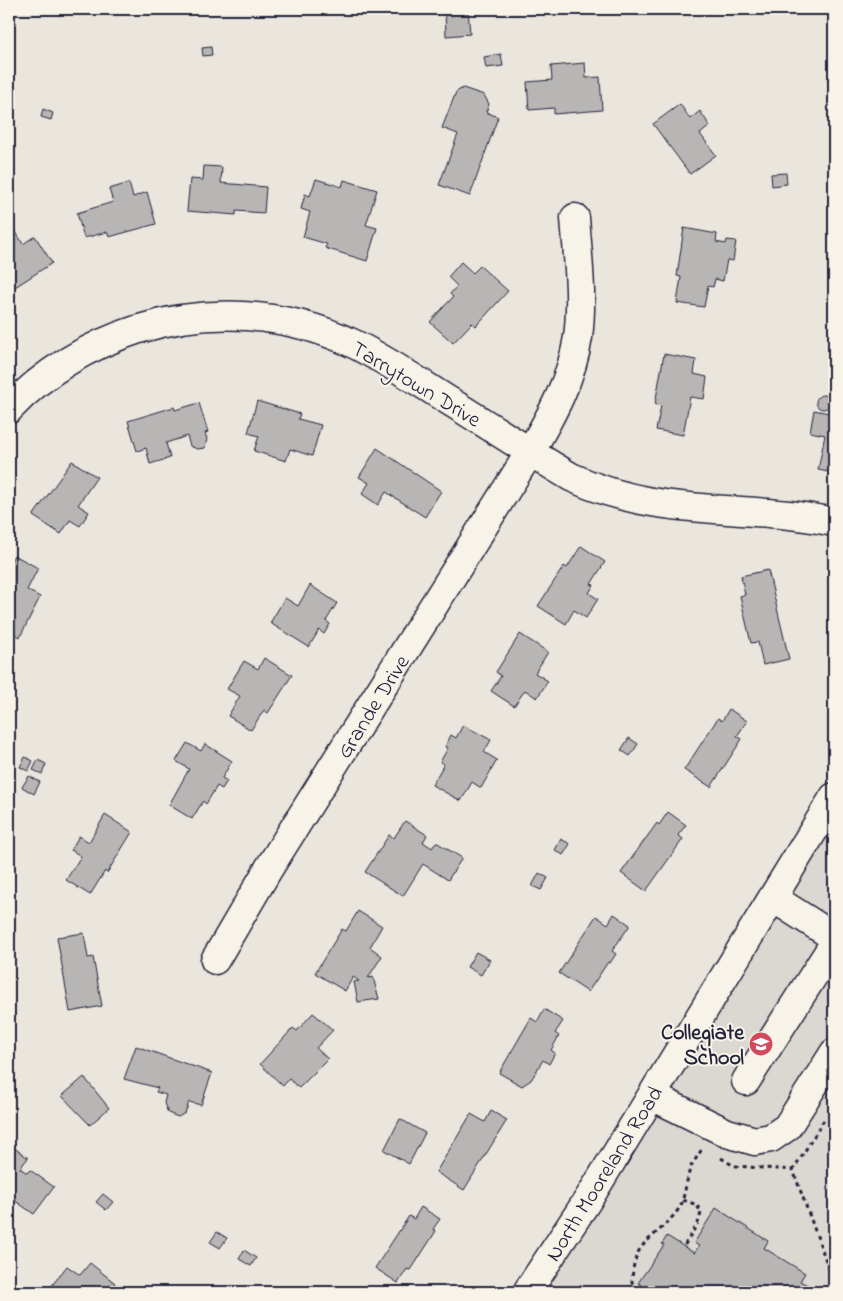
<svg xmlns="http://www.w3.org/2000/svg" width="843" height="1301" viewBox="0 0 843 1301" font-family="'Indie Flower',sans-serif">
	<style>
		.built { fill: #dbd8d2 }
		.building { fill: #b8b6b5; stroke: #22223b }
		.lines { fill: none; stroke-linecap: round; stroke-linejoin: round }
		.minor-casing { stroke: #22223b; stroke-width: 31 }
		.path { stroke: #22223b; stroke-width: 3; stroke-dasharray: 4 4; stroke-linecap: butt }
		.minor { stroke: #f7f3e8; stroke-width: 28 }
		.labels { text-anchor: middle; stroke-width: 4; stroke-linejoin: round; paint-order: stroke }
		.street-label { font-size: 22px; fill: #22223b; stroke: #f7f3e8 }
		.poi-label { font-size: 22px; font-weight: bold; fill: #22223b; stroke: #f7f3e8; text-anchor: end }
	</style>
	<rect width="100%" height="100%" fill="#eae6de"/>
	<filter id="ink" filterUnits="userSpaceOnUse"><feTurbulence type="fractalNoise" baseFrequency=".02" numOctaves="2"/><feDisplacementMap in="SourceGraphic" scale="10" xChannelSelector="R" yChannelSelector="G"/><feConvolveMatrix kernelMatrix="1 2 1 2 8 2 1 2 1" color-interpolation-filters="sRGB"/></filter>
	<g filter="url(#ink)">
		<path class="built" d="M834 808V1292H533Z"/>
		<path class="building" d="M363 9H386L385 15 362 12Z
			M468 9 470 34 446 36 445 10Z
			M211 47 212 55 203 56 202 48Z
			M501 54 503 66 486 68 484 57Z
			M585 63 586 78 600 77 602 110 554 114V108L529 110 527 82 552 80 551 66Z
			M463 88 484 95 489 104 486 112 498 117 470 196 439 185 458 134 442 128 456 92Z
			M680 104 690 119 700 111 710 126 700 134 716 155 690 174 653 124Z
			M43 109 53 113 51 120 41 117Z
			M204 166 222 167 221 183 266 187 264 213 236 211V215L187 211 190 179 203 180Z
			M786 173 787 184 772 186 771 174Z
			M316 179 342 187 344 180 377 190 366 225 377 228 367 261 325 248 327 244 303 237 310 212 301 209 305 194 310 196Z
			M129 183 133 197 147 192 156 224 109 237 107 232 84 238 77 213 113 202 109 189Z
			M684 228 717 234 716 242 726 244 727 240 736 241 733 261 727 260 723 281 715 279 713 287 708 286 704 307 677 303 681 277 677 276Z
			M16 232 23 244 35 236 52 263 12 289 9 285V237Z
			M461 262 473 273 480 266 508 291 476 326 472 323 453 343 430 322 453 297 450 294 457 286 448 277Z
			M664 354 696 360 694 374 707 377 704 399 690 397 683 435 656 430 661 406 655 404Z
			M816 402a7 7 0 1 1 14 0a7 7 0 1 1-14 0Z
			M257 401 300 414 298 419 321 425 312 456 290 449 286 461 254 451 259 436 248 433Z
			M199 403 208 432 205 433 207 439 205 448 197 449 190 446 187 436 166 443 170 458 150 464 146 448 137 451 128 421 174 407 175 410Z
			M814 410 834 414V473L818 470 825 435 810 432Z
			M377 448 441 491 425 517 386 492 378 505 362 494 369 483 359 477Z
			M72 461 97 477 78 505 89 512 80 526 70 520 61 534 33 516Z
			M581 546 605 562 591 584 594 585 589 593 598 599 586 618 574 610 566 624 538 606 564 566 567 568Z
			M14 555 38 568 27 590 40 597 20 637 9 631V565Z
			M768 570 789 659 763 665 758 642 751 643 740 596 745 595 741 576Z
			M310 585 337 603 326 621 330 624 324 634 319 630 309 647 270 623 285 598 298 606Z
			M520 634 548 652 535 673 548 681 537 698 525 690 514 706 491 691 501 676 496 672Z
			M264 658 292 675 268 713 264 710 251 730 228 716 240 696 227 689 244 661 258 669Z
			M729 709 747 721 737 736 742 739 711 787 684 770 718 718 722 721Z
			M463 725 491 740 484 752 497 760 481 788 472 782 461 801 432 785 444 764 440 762 448 748 445 747 451 735 456 738Z
			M629 738 638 744 630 756 621 750Z
			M187 743 201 751 205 744 232 761 222 778 227 781 222 789 217 786 206 804 203 801 192 819 169 805 189 769 176 761Z
			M25 757 33 761 28 771 20 767Z
			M38 760 46 764 42 774 33 770Z
			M29 776 40 782 34 794 22 787Z
			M668 812 686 825 678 835 683 839 646 891 621 873 657 823 659 825Z
			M105 815 132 832 107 873 105 871 90 895 66 880 81 856 71 850 79 836 89 842Z
			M405 821 427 835 423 842 432 848 436 842 462 858 448 880 423 864 403 896 365 872 389 835 394 838Z
			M561 839 570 844 563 855 555 850Z
			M539 873 548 878 541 890 532 886Z
			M358 911 382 926 370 947 382 956 368 978 373 977 379 999 358 1002 354 982 359 981 353 977 345 991 315 973 342 929 346 931Z
			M614 914 630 925 612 951 616 954 610 963 608 962 588 992 559 973 596 916 608 924Z
			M84 933 88 958 93 957 102 1006 70 1012 57 937Z
			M476 952 490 960 481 975 467 967Z
			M544 1009 563 1021 555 1033 559 1036 551 1050 555 1053 549 1064 543 1060 531 1080 522 1086 499 1073 531 1018 537 1022Z
			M313 1013 333 1030 316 1048 328 1059 299 1088 289 1079 283 1086 260 1064 293 1028 297 1031Z
			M136 1046 212 1073 201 1105 189 1102 185 1113 178 1117 168 1113 164 1103 166 1095 156 1092 158 1088 124 1079Z
			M84 1077 109 1108 90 1125 62 1096Z
			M491 1111 507 1120 464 1190 436 1172 471 1114 485 1122Z
			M400 1119 425 1133 409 1164 384 1150Z
			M13 1147 28 1158 20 1168 27 1173 30 1170 54 1187 34 1214 11 1198 9 1201V1152Z
			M103 1194 113 1202 106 1210 96 1202Z
			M421 1207 440 1219 433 1229 436 1231 411 1270 407 1269 398 1283 375 1268 409 1216 414 1219Z
			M716 1208 768 1241 764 1248 805 1273 800 1281 809 1286 805 1292H652L638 1283 664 1245 662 1244 667 1236 694 1253 699 1246 694 1243Z
			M217 1232 227 1238 220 1248 210 1242Z
			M244 1250 256 1258 251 1266 239 1259Z
			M90 1263 115 1283 108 1292H55L50 1288 67 1266 80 1275Z"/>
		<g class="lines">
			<defs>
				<path id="minor" d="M9 409C45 371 89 345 139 329 209 307 286 312 352 343 385 359 416 380 446 399 488 425 529 452 571 477 660 519 742 503 834 522
					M773 898 834 937
					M215 960 269 868 530 452C551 416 572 379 578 337 583 298 578 258 575 218
					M746 1081 833 945 834 937
					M652 1096 727 1133 755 1141 771 1138 787 1127 834 1053
					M527 1292 591 1195 834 797"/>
			</defs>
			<use href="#minor" class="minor-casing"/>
			<path class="path" d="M824 1120 793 1170 834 1283
				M721 1158 734 1166 793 1170
				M683 1200 697 1205 701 1213 698 1223 684 1246
				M632 1292C631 1236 650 1247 678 1210L682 1203 690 1168 702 1149"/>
			<use href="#minor" class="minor"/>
		</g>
	</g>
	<defs>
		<symbol id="school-disc" viewBox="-11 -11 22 22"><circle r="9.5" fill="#d1495b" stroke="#f7f3e8"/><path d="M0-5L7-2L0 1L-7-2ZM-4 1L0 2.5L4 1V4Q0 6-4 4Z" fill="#fff"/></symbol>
	</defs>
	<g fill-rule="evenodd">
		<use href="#school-disc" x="747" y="1030" width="28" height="28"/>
	</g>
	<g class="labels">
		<g class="street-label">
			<text transform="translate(417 383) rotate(31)" y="8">Tarrytown Drive</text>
			<text transform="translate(372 706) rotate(-58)" y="8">Grande Drive</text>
			<text transform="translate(603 1173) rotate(-58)" y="8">North Mooreland Road</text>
		</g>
		<g class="poi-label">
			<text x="744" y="1039">Collegiate<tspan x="744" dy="25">School</tspan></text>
		</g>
	</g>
	<rect width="843" height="1301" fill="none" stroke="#f7f3e8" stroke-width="30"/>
	<rect x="15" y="15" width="813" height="1271" fill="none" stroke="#22223b" stroke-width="2" filter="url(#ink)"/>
</svg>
